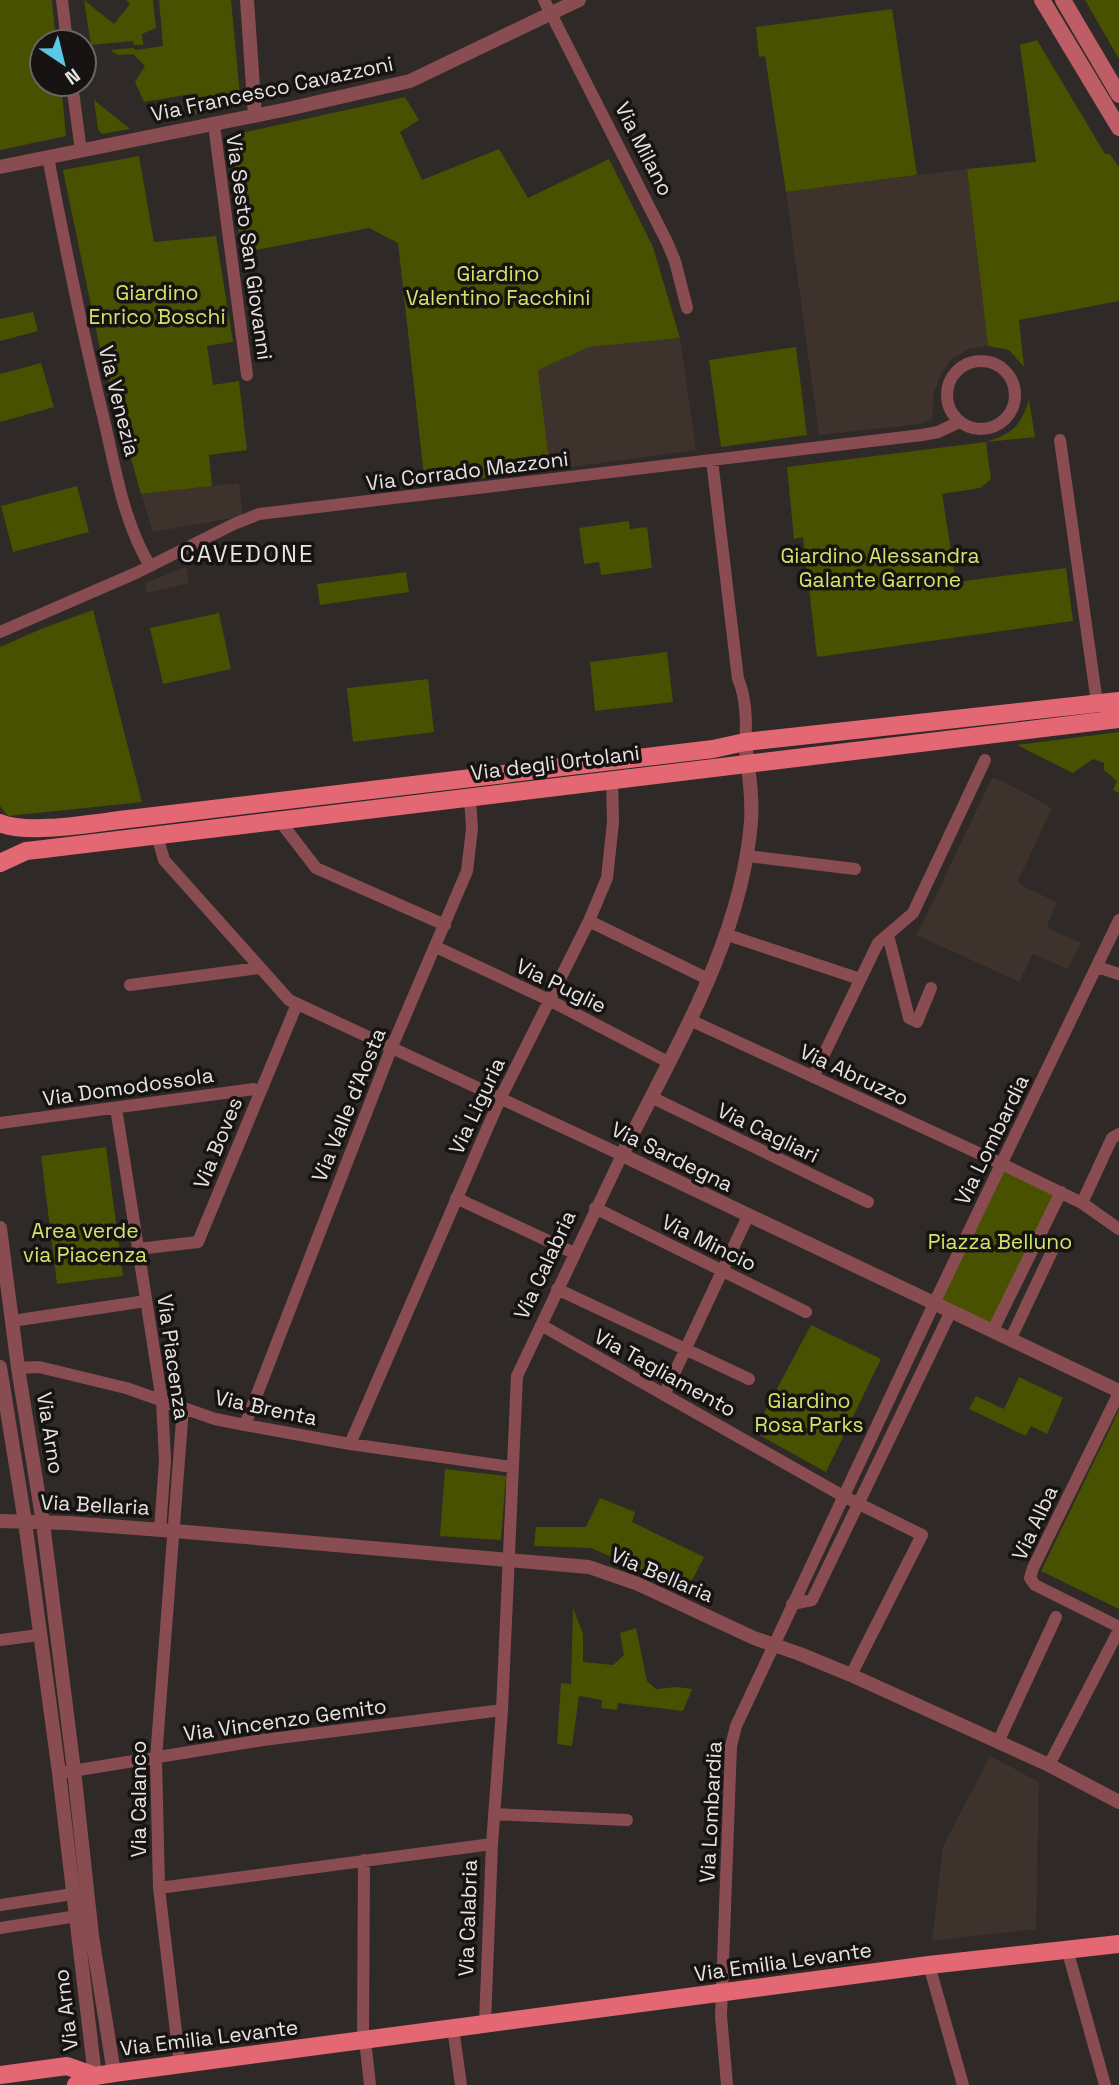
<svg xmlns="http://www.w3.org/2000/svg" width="1119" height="2085" viewBox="0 0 1119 2085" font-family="'Space Grotesk',sans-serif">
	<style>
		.built { fill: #3e322c }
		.green { fill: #475100 }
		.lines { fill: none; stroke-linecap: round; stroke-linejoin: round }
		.minor { stroke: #894d51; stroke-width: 12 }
		.tertiary { stroke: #894d51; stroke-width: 14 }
		.secondary { stroke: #bd5d65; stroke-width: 16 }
		.primary { stroke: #e46874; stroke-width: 18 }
		.labels { text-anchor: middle; stroke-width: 7; stroke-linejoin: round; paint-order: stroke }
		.street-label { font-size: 21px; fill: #e6e3e1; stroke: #161312 }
		.park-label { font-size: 21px; fill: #d1e669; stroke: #161312 }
		.quarter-label { font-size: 24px; letter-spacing: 2px; fill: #e6e3e1; stroke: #161312 }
	</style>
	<rect width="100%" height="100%" fill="#2f2a27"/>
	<path class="built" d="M967 169 988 346 969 349 952 359 941 374 934 392 932 419 921 424 819 435 786 192Z
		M680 338 696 450 550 470 538 370 589 347Z
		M239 483 243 516 153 532 141 494Z
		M186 567 189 583 147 593 145 583Z
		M992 778 1002 781 1047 805 1051 810 1018 881 1024 887 1057 902 1047 926 1052 930 1081 943 1068 969 1033 954 1019 982 917 935Z
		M990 1756 1039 1782 1036 1929 932 1941 943 1846Z"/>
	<path class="green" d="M0 0H52L56 42H42V84H61L66 136 0 150Z
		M84 0 114 24 130 4 126 0H153L156 28 142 34 143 45H134L133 41 91 45Z
		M159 0H231L241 106 195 114 191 94 144 102 135 82 145 66 133 54 118 55 110 50 133 48 136 50 163 46Z
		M1085 0H1119V59Z
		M892 9 917 175 786 192 765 56 759 57 756 27Z
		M1037 40 1105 154H1110L1119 167V301L1019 320 1024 367 1009 350 988 346 967 169 1036 162 1020 45Z
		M405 97 419 120 400 132 422 180 499 149 528 198 609 159 653 247 680 338 589 347 538 370 550 470 425 485 398 243 369 228 241 253 228 136Z
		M94 100 130 129 102 134 98 129Z
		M139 156 154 242 216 236 233 342 207 346 213 385 239 381 247 450 209 455 212 486 141 494 100 349 63 170Z
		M33 312 38 331 0 341V319Z
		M796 347 807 435 721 447 709 360Z
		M41 363 54 407 0 422V374Z
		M1029 400 1035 437 986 442 991 479 980 488 942 494 956 582 1066 568 1073 621 817 657 803 537 794 539 787 467 986 442C1012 434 1021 426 1029 400Z
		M77 486 89 532 13 552 1 506Z
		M629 521 630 529 647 527 652 568 601 575 599 562 584 564 579 528Z
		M406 572 409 592 320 605 317 584Z
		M93 610 142 802 8 816 0 806V647L41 629Z
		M219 613 231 669 163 684 150 628Z
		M667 652 673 702 595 711 590 662Z
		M428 679 434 732 353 742 347 688Z
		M1119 732V793L1113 790 1117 781 1104 770V763L1093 759 1073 773 1017 745Z
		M106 1147 123 1276 57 1284 41 1156Z
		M1002 1164 1061 1192 993 1330 935 1303Z
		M811 1325 881 1359 826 1472 754 1432Z
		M1019 1377 1063 1398 1047 1434 1031 1426 1026 1436 969 1409 976 1396 1004 1409Z
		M1119 1410V1609L1041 1571Z
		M445 1469 506 1476 501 1540 440 1536Z
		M600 1498 635 1512 632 1522 704 1557 687 1590 591 1548 534 1546 536 1527H586Z
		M573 1608 583 1634V1662L613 1665 624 1655 620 1633 636 1628 647 1681 656 1689 677 1687 692 1689 683 1711 618 1703 617 1710 601 1708 602 1700 579 1696 572 1746 557 1744 561 1683 571 1684Z"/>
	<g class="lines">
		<path class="minor" d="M62 0 67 42
			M544 0 667 242 675 261 687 308
			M72 84 81 151
			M214 125 247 375
			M48 157C65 247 83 335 105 424 116 472 124 523 150 566
			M947 395a34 34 0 1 1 68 0a34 34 0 1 1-68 0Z
			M1060 440 1097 703
			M712 460 738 679C746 696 747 724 745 742
			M0 632 136 573 234 524 259 514 922 435 938 432 959 422
			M279 820 316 868 445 925
			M157 835 164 860 289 1000 622 1155 517 1376 502 1710 492 1844 485 2023
			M747 856 855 869
			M589 921 708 979
			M725 934 860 979
			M888 935 909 1018 917 1022 931 988
			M436 947 549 1000 668 1062
			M1097 967 1119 974
			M130 985 259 968
			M690 1020 1002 1164 1082 1203 1119 1229
			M813 1077 878 943 913 913 985 760
			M651 1097 868 1202
			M116 1108 162 1401 165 1460 160 1530
			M0 1123 254 1089 260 1092
			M456 1198 574 1253
			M1082 1203 1112 1138 1119 1134
			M595 1208 806 1312
			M138 1249 198 1242 297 1004
			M557 1289 749 1379
			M12 1321 146 1301
			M541 1325 843 1496 922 1535 851 1675
			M993 1330 1061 1192
			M1011 1338 1054 1247 1038 1240
			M18 1368 39 1367 126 1388 215 1419 245 1425 350 1444 512 1467
			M1119 1393 1033 1568 1030 1578 1035 1585 1119 1627
			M664 1395 748 1216
			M245 1425 391 1049 467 871 472 829 470 797
			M350 1444 500 1099 589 921 607 878 613 822 612 779
			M792 1604 812 1600 951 1311
			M0 1640 39 1635
			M998 1742 1056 1617
			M1049 1765 1119 1630
			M66 1772 263 1740 502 1710
			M494 1814 627 1820
			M159 1888 492 1844
			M0 1905 73 1894
			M0 1928 77 1916
			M1067 1949 1105 2085
			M929 1965 963 2085
			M453 2028 461 2085
			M363 2040 364 1860
			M365 2040 370 2085
			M180 2066 159 1888 156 1758 183 1408
			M727 2085 721 2016 731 1746 736 1726 940 1291 1119 920"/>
		<path class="tertiary" d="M247 0 255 116
			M0 167 288 109 410 81 579 0
			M745 742C748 768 753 795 751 822 741 942 674 1049 622 1155L1119 1391
			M0 1228 18 1368 43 1523 74 1770 92 1936 114 2073
			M0 1367 25 1522 59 1773 95 2076
			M0 1521 69 1523 175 1531 589 1567 638 1584 754 1638 800 1654 851 1675 1049 1765 1119 1802"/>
		<path class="secondary" d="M1042 0 1119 128
			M1063 0 1119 95"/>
		<path class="primary" d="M0 823C30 836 103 821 137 818L713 749 745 742 1119 701
			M0 863 26 851 44 849 1119 719
			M0 2075 67 2066 95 2076
			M76 2085 95 2076 114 2073 929 1965 1119 1944"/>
	</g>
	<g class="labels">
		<g class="street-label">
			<text transform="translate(272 89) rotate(-12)" y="7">Via Francesco Cavazzoni</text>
			<text transform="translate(644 149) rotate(63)" y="7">Via Milano</text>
			<text transform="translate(249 247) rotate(82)" y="7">Via Sesto San Giovanni</text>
			<text transform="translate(119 401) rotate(76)" y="7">Via Venezia</text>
			<text transform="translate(467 471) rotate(-7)" y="7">Via Corrado Mazzoni</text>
			<text transform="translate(555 763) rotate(-7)" y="7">Via degli Ortolani</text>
			<text transform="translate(561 986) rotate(26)" y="7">Via Puglie</text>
			<text transform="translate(854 1075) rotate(25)" y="7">Via Abruzzo</text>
			<text transform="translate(128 1087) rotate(-8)" y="7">Via Domodossola</text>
			<text transform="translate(349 1105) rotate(-68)" y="7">Via Valle d'Aosta</text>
			<text transform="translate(477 1106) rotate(-65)" y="7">Via Liguria</text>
			<text transform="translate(768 1133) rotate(26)" y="7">Via Cagliari</text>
			<text transform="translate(992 1140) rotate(-64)" y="7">Via Lombardia</text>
			<text transform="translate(218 1143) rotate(-68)" y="7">Via Boves</text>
			<text transform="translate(672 1157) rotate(26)" y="7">Via Sardegna</text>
			<text transform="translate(709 1243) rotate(26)" y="7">Via Mincio</text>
			<text transform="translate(545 1265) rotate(-65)" y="7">Via Calabria</text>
			<text transform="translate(173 1357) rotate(82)" y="7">Via Piacenza</text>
			<text transform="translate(665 1373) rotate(29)" y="7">Via Tagliamento</text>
			<text transform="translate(266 1408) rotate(12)" y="7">Via Brenta</text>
			<text transform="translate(50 1433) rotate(81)" y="7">Via Arno</text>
			<text transform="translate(95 1505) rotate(3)" y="7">Via Bellaria</text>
			<text transform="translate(1035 1523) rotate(-65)" y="7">Via Alba</text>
			<text transform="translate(662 1575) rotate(23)" y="7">Via Bellaria</text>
			<text transform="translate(285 1720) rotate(-8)" y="7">Via Vincenzo Gemito</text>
			<text transform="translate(139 1799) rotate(-90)" y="7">Via Calanco</text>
			<text transform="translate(711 1812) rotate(-87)" y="7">Via Lombardia</text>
			<text transform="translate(468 1918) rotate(-88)" y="7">Via Calabria</text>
			<text transform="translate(783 1962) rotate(-8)" y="7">Via Emilia Levante</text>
			<text transform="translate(66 2010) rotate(-97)" y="7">Via Arno</text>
			<text transform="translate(209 2038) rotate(-7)" y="7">Via Emilia Levante</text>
		</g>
		<g class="park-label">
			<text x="498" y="281">Giardino<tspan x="498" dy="24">Valentino Facchini</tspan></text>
			<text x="157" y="300">Giardino<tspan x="157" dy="24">Enrico Boschi</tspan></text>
			<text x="880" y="563">Giardino Alessandra<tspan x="880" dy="24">Galante Garrone</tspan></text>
			<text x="85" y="1238">Area verde<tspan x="85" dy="24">via Piacenza</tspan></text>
			<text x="1000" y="1249">Piazza Belluno</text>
			<text x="809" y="1408">Giardino<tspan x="809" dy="24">Rosa Parks</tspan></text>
		</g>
		<g class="quarter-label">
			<text x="247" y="562">CAVEDONE</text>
		</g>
	</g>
	<g transform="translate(63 63) rotate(145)"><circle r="33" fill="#161312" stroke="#696665" stroke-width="2"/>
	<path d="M0-5L12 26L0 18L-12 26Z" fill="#5ac8e6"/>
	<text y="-10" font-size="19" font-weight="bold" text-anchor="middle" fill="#e6e3e1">N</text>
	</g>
</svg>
